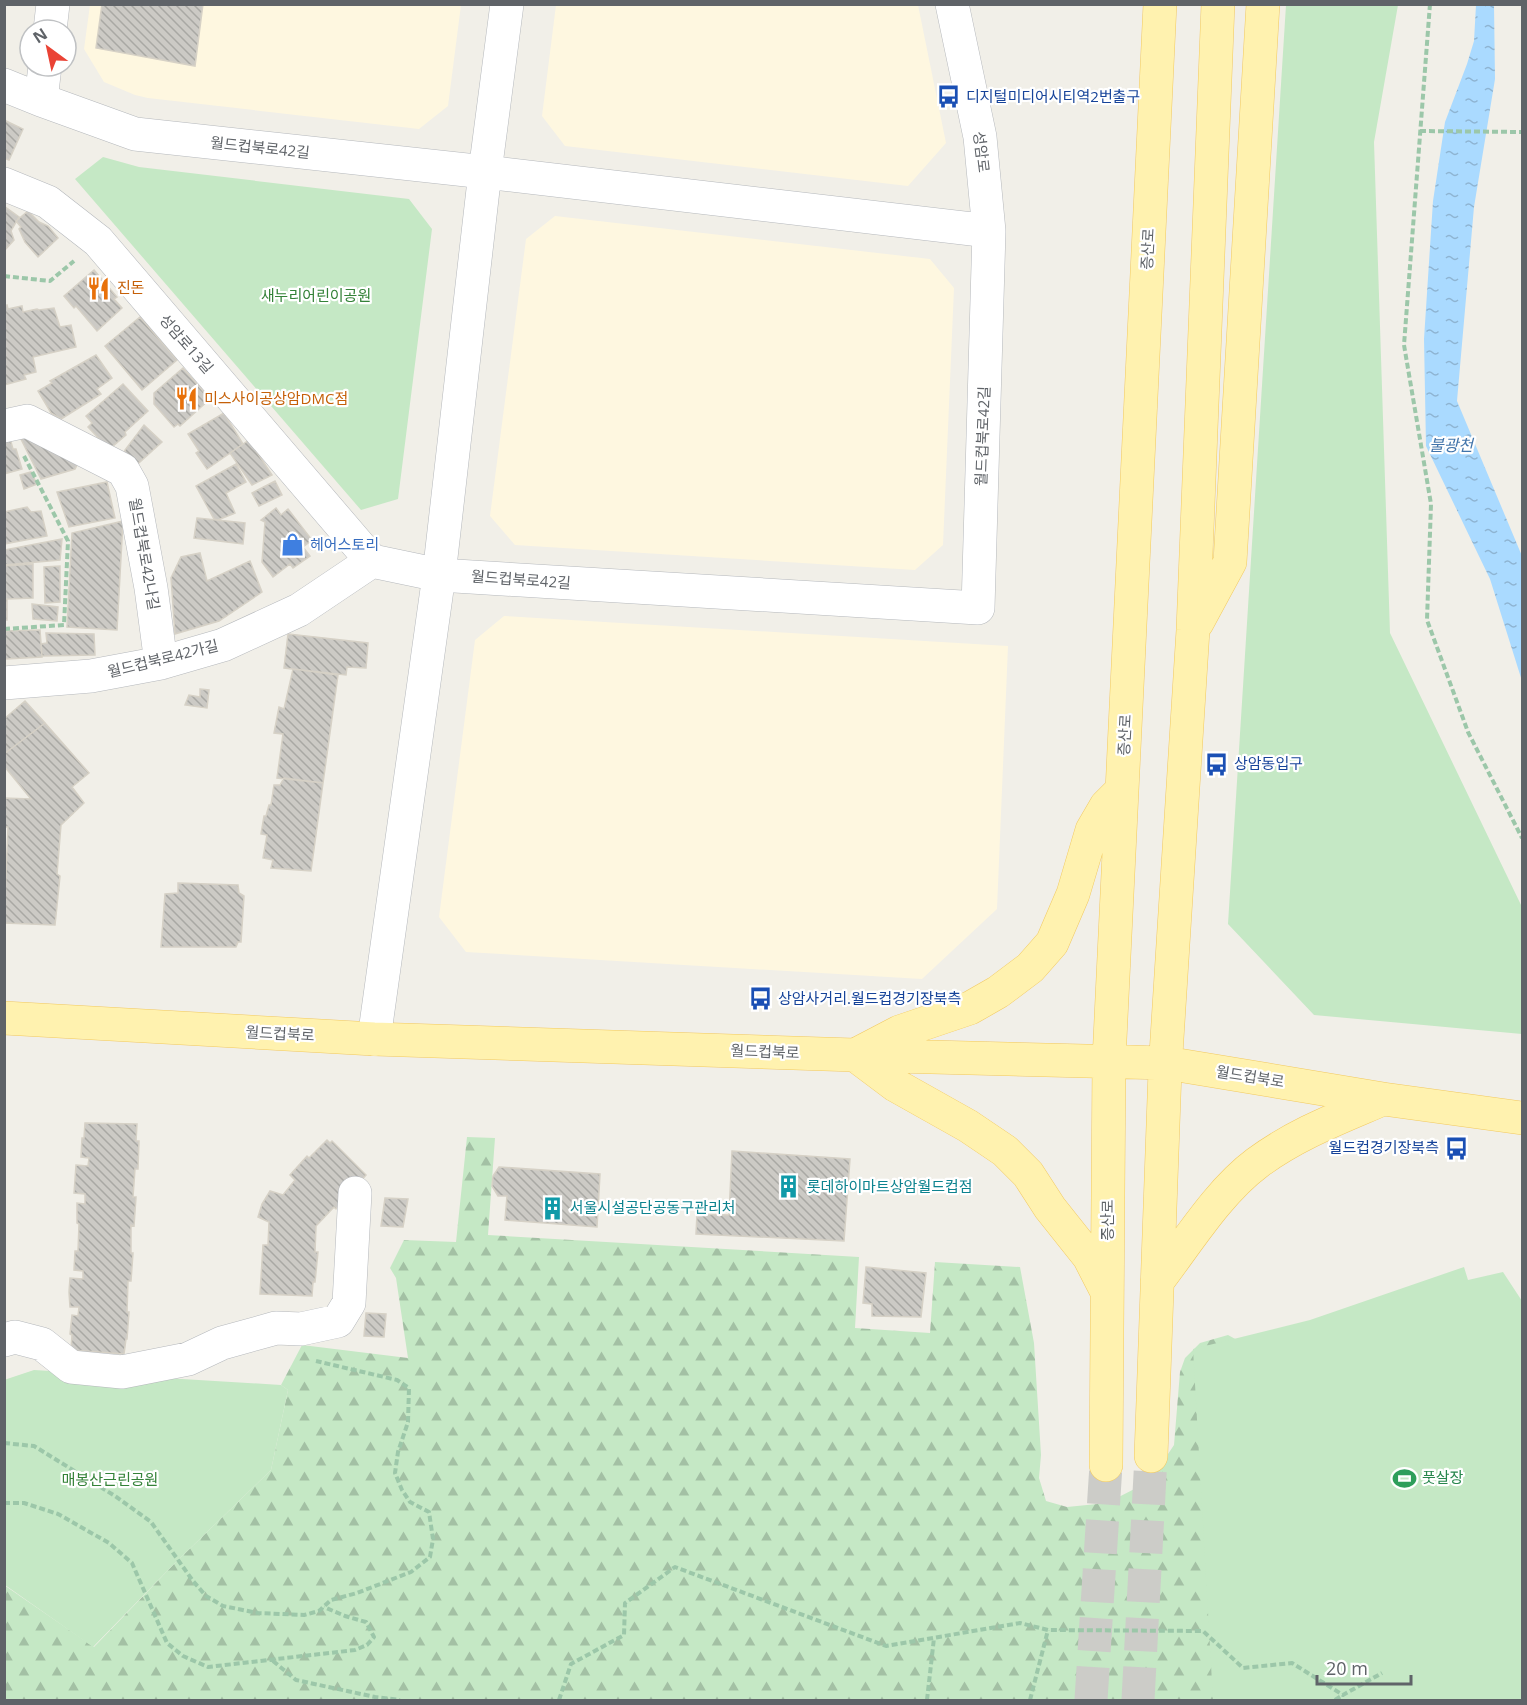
<svg xmlns="http://www.w3.org/2000/svg" width="1527" height="1705" viewBox="0 0 1527 1705" font-family="'Open Sans','Noto Sans KR',sans-serif">
	<style>
		.commercial { fill: #fef7e0 }
		.forest { fill: url(#forest-firs) }
		.green { fill: #c5e8c5 }
		.water { fill: url(#water-ripples) }
		.building { fill: url(#building-back-hatch); stroke: #d6d1c6; stroke-width: 1.5 }
		.lines { fill: none; stroke-linecap: round; stroke-linejoin: round }
		.major-tunnel { stroke: #ccccc8; stroke-width: 33; stroke-dasharray: 33 16; stroke-linecap: butt }
		.minor-casing { stroke: #b5b8bc; stroke-width: 34 }
		.major-casing { stroke: #f2c960; stroke-width: 34 }
		.path { stroke: #9cc7a9; stroke-width: 4; stroke-dasharray: 6 3; stroke-linecap: butt }
		.minor { stroke: #fff; stroke-width: 33 }
		.major { stroke: #fff2af; stroke-width: 33 }
		.labels { text-anchor: middle; stroke-width: 4.5; stroke-linejoin: round; paint-order: stroke }
		.transit-label { font-size: 15px; fill: #164399; stroke: #fff; text-anchor: start }
		.street-label { font-size: 15px; fill: #5f6368; stroke: #fff }
		.food-label { font-size: 15px; fill: #c56008; stroke: #fff; text-anchor: start }
		.park-label { font-size: 15px; fill: #348238; stroke: #fff }
		.shop-label { font-size: 15px; fill: #366cbe; stroke: #fff; text-anchor: start }
		.culture-label { font-size: 15px; fill: #0d838f; stroke: #fff; text-anchor: start }
		.leisure-label { font-size: 15px; fill: #27864d; stroke: #fff; text-anchor: start }
		.water-label { font-size: 16px; font-style: italic; fill: #4174aa; stroke: #fff }
	</style>
	<defs>
		<pattern id="forest-firs" width="22" height="20" patternUnits="userSpaceOnUse" patternTransform="scale(1.5)"><rect width="22" height="20" fill="#c5e8c5"/><path d="M5 1l3.5 6h-7zM16 11l3.5 6h-7z" fill="#a3c0a4"/></pattern>
		<pattern id="water-ripples" width="26" height="14" patternUnits="userSpaceOnUse" patternTransform="scale(1.5)"><rect width="26" height="14" fill="#aadaff"/><path d="M2 4q2-2 4 0t4 0M15 11q2-2 4 0t4 0" fill="none" stroke="#8eb4d2"/></pattern>
		<pattern id="building-back-hatch" width="6" height="6" patternUnits="userSpaceOnUse" patternTransform="scale(1.5)"><rect width="6" height="6" fill="#cccac5"/><path d="M-1 5l2 2M0 0l6 6M5-1l2 2" fill="none" stroke="#a9a8a4"/></pattern>
	</defs>
	<rect width="100%" height="100%" fill="#f1efe8"/>
	<path class="commercial" d="M90 5H461L448 106 419 129 148 98 135 95 104 82 84 49Z
		M556 5H918L946 143 908 186 565 146 542 116Z
		M555 216 930 259 954 288 943 545 915 570 515 545 490 516 526 239Z
		M504 616 1008 646 997 909 922 979 466 952 439 917 475 640Z"/>
	<path class="forest" d="M467 1137 495 1138 488 1235 859 1257 855 1328 930 1333 935 1262 1020 1267 1034 1343 1041 1455 1039 1478 1046 1501 1067 1507 1107 1503 1150 1481 1174 1445 1180 1372 1185 1358 1200 1343 1228 1335 1248 1346 1307 1700H5L4 1585 94 1647 174 1564 271 1470 288 1390 281 1385 302 1345 408 1358 396 1278 390 1268 404 1240 456 1242Z"/>
	<path class="green" d="M1286 5H1398L1374 142 1390 633 1522 907V1034L1314 1015 1228 924Z
		M103 157 139 167 409 199 432 229 398 499 361 510 75 179Z
		M1464 1267 1468 1280 1503 1272 1522 1301V1700H1213L1193 1349 1310 1320Z
		M34 1370 281 1385 288 1390 271 1470 174 1564 93 1647 5 1585 4 1380Z"/>
	<path class="water" d="M1476 5H1494L1495 79 1474 207 1457 401 1522 556V681L1490 579 1426 446 1424 339 1433 201 1445 122 1467 64 1474 41Z"/>
	<path class="building" d="M102 4H203L195 66 96 48Z
		M4 120 23 129 9 160 4 158Z
		M4 206 19 217 11 231 14 240 4 251Z
		M28 211 39 222 48 226 58 238 38 257 25 242 19 229 21 227 16 221Z
		M94 270 117 297 114 299 122 308 97 331 76 306 74 308 64 296Z
		M7 305 8 309 22 306 23 312 37 309 39 310 54 308 60 327 71 325 76 347 33 357 36 372 24 375 26 379 4 385V306Z
		M140 317 177 360 142 390 105 346Z
		M96 355 112 378 97 389 101 394 61 419 51 413 38 391 52 383 50 381Z
		M183 368 210 399 180 426 178 424 174 427 154 404V393Z
		M123 384 148 411 125 432 126 435 113 446 107 447 88 427 92 423 86 416Z
		M224 413 243 444 207 469 196 453 199 451 188 434Z
		M144 425 162 442 131 470 124 457 125 450Z
		M4 428H7L13 449H16L22 469 4 474Z
		M17 431 82 455 75 469 41 479Z
		M249 440 272 475 252 485 230 453Z
		M236 464 246 482 226 493 235 513 218 520 214 519 196 486Z
		M31 472 37 484 24 489 20 475Z
		M275 481 282 495 259 506 252 493Z
		M107 482 115 518 69 527 57 492Z
		M27 507 31 512 41 511 47 536 4 544V512Z
		M276 508 281 515 288 509 312 540 303 547 310 556 293 568 290 564 273 577 262 562 265 522 261 520Z
		M197 518 245 523 243 544 194 538Z
		M123 521 117 630 67 627 72 533Z
		M62 539 60 560 4 565V550Z
		M200 553 207 581 250 561 262 592 219 621 175 634 171 578 181 557Z
		M33 564V598L7 599V620H4V566Z
		M60 566V602L45 603 44 567Z
		M32 604 58 607 57 621 33 619Z
		M40 630 42 657 6 659 4 658V631Z
		M46 633 94 634 95 655 42 656 41 644 47 643Z
		M288 634 368 643 366 668 347 667 346 675 284 668Z
		M293 669 338 675 323 783 277 778 283 734 274 733 279 707 284 709Z
		M200 689 209 690 207 708 185 705 189 695 200 697Z
		M25 701 45 723 4 754V719Z
		M45 723 89 773 72 787 84 803 61 825 57 874 60 876 55 925 4 923 8 827H4V798L31 799 4 766V754Z
		M284 778 323 783 311 871 271 868 273 860 263 858 267 835 261 834 264 816H266L269 805H271L274 785H280Z
		M178 883 238 885 239 893 244 896 241 942H238L236 947H161L165 894 178 893Z
		M85 1123 137 1124 136 1141H139L138 1169H135L133 1197H136L134 1226 131 1225V1253H133L131 1281H128L127 1312H129L127 1339H126L124 1354 71 1350 72 1335 70 1334 72 1315 78 1316 79 1307H70L69 1292 70 1278 83 1279V1271L74 1270 75 1251H78L79 1224 77 1223V1203L85 1204V1194L74 1193 75 1180 76 1165 88 1166 89 1158 81 1157 82 1138H84Z
		M327 1140 330 1143 332 1141 366 1175 336 1209 334 1207 316 1226 315 1252H318L315 1282H313L312 1296 260 1294 263 1245H268L269 1222 258 1217 262 1204 270 1191 283 1195 295 1180 290 1175 307 1156 309 1158Z
		M732 1151 850 1159 844 1241 696 1234 697 1214 729 1215Z
		M499 1167 600 1174 597 1227 505 1220 507 1196H498L492 1186 493 1176Z
		M385 1198 408 1199 403 1227 381 1226Z
		M866 1267 926 1273 921 1317 872 1316V1304L863 1303Z
		M366 1313 386 1314 384 1337 364 1336Z"/>
	<g class="lines">
		<path class="major-tunnel" d="M1091 1700 1106 1465
			M1138 1700 1151 1456"/>
		<defs>
			<path id="minor" d="M952 4 980 137 989 231
				M50 30 53 4
				M4 85 41 100 45 66
				M4 184 48 202 98 241 372 561 439 575 978 608 989 231 485 172 135 134 41 100
				M4 426 27 421 123 470 132 486 151 588 161 663
				M4 683 91 676 161 663 223 645 299 610 372 561
				M374 1039 439 575 485 172 507 4
				M4 1340 15 1337 42 1344 71 1367 122 1372 188 1359 222 1343 276 1328 301 1329 338 1321 349 1303 355 1193"/>
			<path id="major" d="M1197 623 1230 562 1263 4
				M4 1018 374 1039 855 1055 1166 1063 1383 1099 1522 1118
				M1157 1282C1187 1243 1218 1192 1257 1163 1296 1134 1339 1118 1383 1099
				M1107 1292 1089 1257 1050 1208 1028 1174 1005 1151 968 1126 895 1085 855 1055 899 1032 970 1008 998 992 1030 968 1052 943 1073 894 1092 830 1106 806 1122 790
				M1151 1456 1165 1070 1193 630 1218 4
				M1106 1465 1109 1060 1160 4"/>
		</defs>
		<use href="#minor" class="minor-casing"/>
		<use href="#major" class="major-casing"/>
		<path class="path" d="M1430 4 1404 345 1431 504 1427 620 1468 732 1522 838
			M1420 131 1522 132
			M4 276 50 281 74 261
			M4 629 64 625 68 541 24 456
			M4 1443 34 1446 115 1496 151 1522 193 1581 206 1596 223 1606 258 1613 304 1615 319 1611 331 1600 357 1593 411 1572 430 1557 433 1539 429 1512 410 1502 402 1490 395 1473 398 1452 408 1422 409 1388 397 1380 316 1361
			M4 1503H24L58 1514 109 1543 132 1563 167 1643 183 1656 208 1667 355 1650 367 1645 374 1637 366 1622 345 1616 324 1607
			M273 1661 296 1680 375 1697 400 1700
			M559 1700 571 1664 624 1635 625 1603 675 1567 886 1646 1020 1623 1048 1630 1203 1631 1243 1668 1292 1663 1343 1695 1382 1673
			M927 1700 934 1638
			M1030 1700 1048 1630
			M1335 1700 1343 1695"/>
		<use href="#minor" class="minor"/>
		<use href="#major" class="major"/>
	</g>
	<defs>
		<symbol id="bus-bare" viewBox="-9 -9 18 18"><path d="M-5-6H5V4H4V6H2V4H-2V6H-4V4H-5ZM-3.5-4V0h7V-4ZM-3.5 1.2v1.5H-2V1.2ZM2 1.2v1.5H3.5V1.2Z" fill="#1a4fb4" stroke="#fff" stroke-width="2.5" paint-order="stroke"/></symbol>
		<symbol id="restaurant-bare" viewBox="-9 -9 18 18"><path d="M-5-6h1v4h1v-4h1v4h1v-4h1v5L-1.5 .5V6h-2V.5L-5-1ZM5-6V6H3V1.5H1.5Q1.5-4 5-6Z" fill="#e8710a" stroke="#fff" stroke-width="2.5" paint-order="stroke"/></symbol>
		<symbol id="shop-bare" viewBox="-9 -9 18 18"><path d="M-5-2.5h2.3a2.7 3.5 0 0 1 5.4 0H5L5.5 6h-11ZM-1.5-2.5h3a1.5 2.3 0 0 0-3 0Z" fill="#3f7fe0" stroke="#fff" stroke-width="2.5" paint-order="stroke"/></symbol>
		<symbol id="building-bare" viewBox="-9 -9 18 18"><path d="M-4-6H4V6H1V3H-1V6H-4ZM-2.5-4.3h1.7v1.8h-1.7ZM.8-4.3h1.7v1.8H.8ZM-2.5-1h1.7V.8h-1.7ZM.8-1h1.7V.8H.8Z" fill="#0f9aa8" stroke="#fff" stroke-width="2.5" paint-order="stroke"/></symbol>
		<symbol id="stadium-bare" viewBox="-9 -9 18 18"><path d="M0-5a6.5 5 0 1 0 0 10a6.5 5 0 1 0 0-10ZM-3.5-1.8h7v3.6h-7Z" fill="#2e9e5b" stroke="#fff" stroke-width="2.5" paint-order="stroke"/></symbol>
	</defs>
	<g fill-rule="evenodd">
		<use href="#bus-bare" x="932" y="80" width="33" height="33"/>
		<use href="#restaurant-bare" x="82" y="272" width="33" height="33"/>
		<use href="#restaurant-bare" x="170" y="382" width="33" height="33"/>
		<use href="#shop-bare" x="276" y="528" width="33" height="33"/>
		<use href="#bus-bare" x="1200" y="748" width="33" height="33"/>
		<use href="#bus-bare" x="744" y="982" width="33" height="33"/>
		<use href="#bus-bare" x="1440" y="1132" width="33" height="33"/>
		<use href="#building-bare" x="772" y="1170" width="33" height="33"/>
		<use href="#building-bare" x="536" y="1192" width="33" height="33"/>
		<use href="#stadium-bare" x="1388" y="1462" width="33" height="33"/>
	</g>
	<g class="labels">
		<g class="transit-label">
			<text x="966" y="102">디지털미디어시티역2번출구</text>
			<text x="1234" y="769">상암동입구</text>
			<text x="778" y="1004">상암사거리.월드컵경기장북측</text>
			<text x="1439" y="1153" text-anchor="end">월드컵경기장북측</text>
		</g>
		<g class="street-label">
			<text transform="translate(260 148) rotate(6)" y="5">월드컵북로42길</text>
			<text transform="translate(981 152) rotate(83)" y="5">성암로</text>
			<text transform="translate(1148 249) rotate(-87)" y="5">증산로</text>
			<text transform="translate(186 344) rotate(49)" y="5">성암로13길</text>
			<text transform="translate(983 436) rotate(-88)" y="5">월드컵북로42길</text>
			<text transform="translate(144 554) rotate(80)" y="5">월드컵북로42나길</text>
			<text transform="translate(521 580) rotate(4)" y="5">월드컵북로42길</text>
			<text transform="translate(163 659) rotate(-14)" y="5">월드컵북로42가길</text>
			<text transform="translate(1125 735) rotate(-87)" y="5">증산로</text>
			<text transform="translate(280 1034) rotate(3)" y="5">월드컵북로</text>
			<text transform="translate(765 1052) rotate(2)" y="5">월드컵북로</text>
			<text transform="translate(1250 1077) rotate(9)" y="5">월드컵북로</text>
			<text transform="translate(1108 1220) rotate(-90)" y="5">증산로</text>
		</g>
		<g class="food-label">
			<text x="117" y="293">진돈</text>
			<text x="204" y="404">미스사이공상암DMC점</text>
		</g>
		<g class="park-label">
			<text x="316" y="301">새누리어린이공원</text>
			<text x="110" y="1485">매봉산근린공원</text>
		</g>
		<g class="shop-label">
			<text x="310" y="550">헤어스토리</text>
		</g>
		<g class="culture-label">
			<text x="807" y="1192">롯데하이마트상암월드컵점</text>
			<text x="570" y="1213">서울시설공단공동구관리처</text>
		</g>
		<g class="leisure-label">
			<text x="1422" y="1483">풋살장</text>
		</g>
		<g class="water-label">
			<text x="1451" y="451">불광천</text>
		</g>
	</g>
	<rect width="1527" height="1705" fill="none" stroke="#5f6368" stroke-width="12"/>
	<g transform="translate(48 48) rotate(327)"><circle r="28" fill="#ffffff" stroke="#bfc1c3" stroke-width="1.5"/>
	<path d="M0-4.5L10 22L0 15L-10 22Z" fill="#ea4335"/>
	<text y="-9" font-size="16" font-weight="bold" text-anchor="middle" fill="#5f6368">N</text>
	</g>
	<path d="M1317 1675v9h94v-9" fill="none" stroke="#5f6368" stroke-width="3"/>
	<text x="1326" y="1675" font-size="18" fill="#5f6368" stroke="#ffffff" stroke-width="4.5" paint-order="stroke">20 m</text>
</svg>
